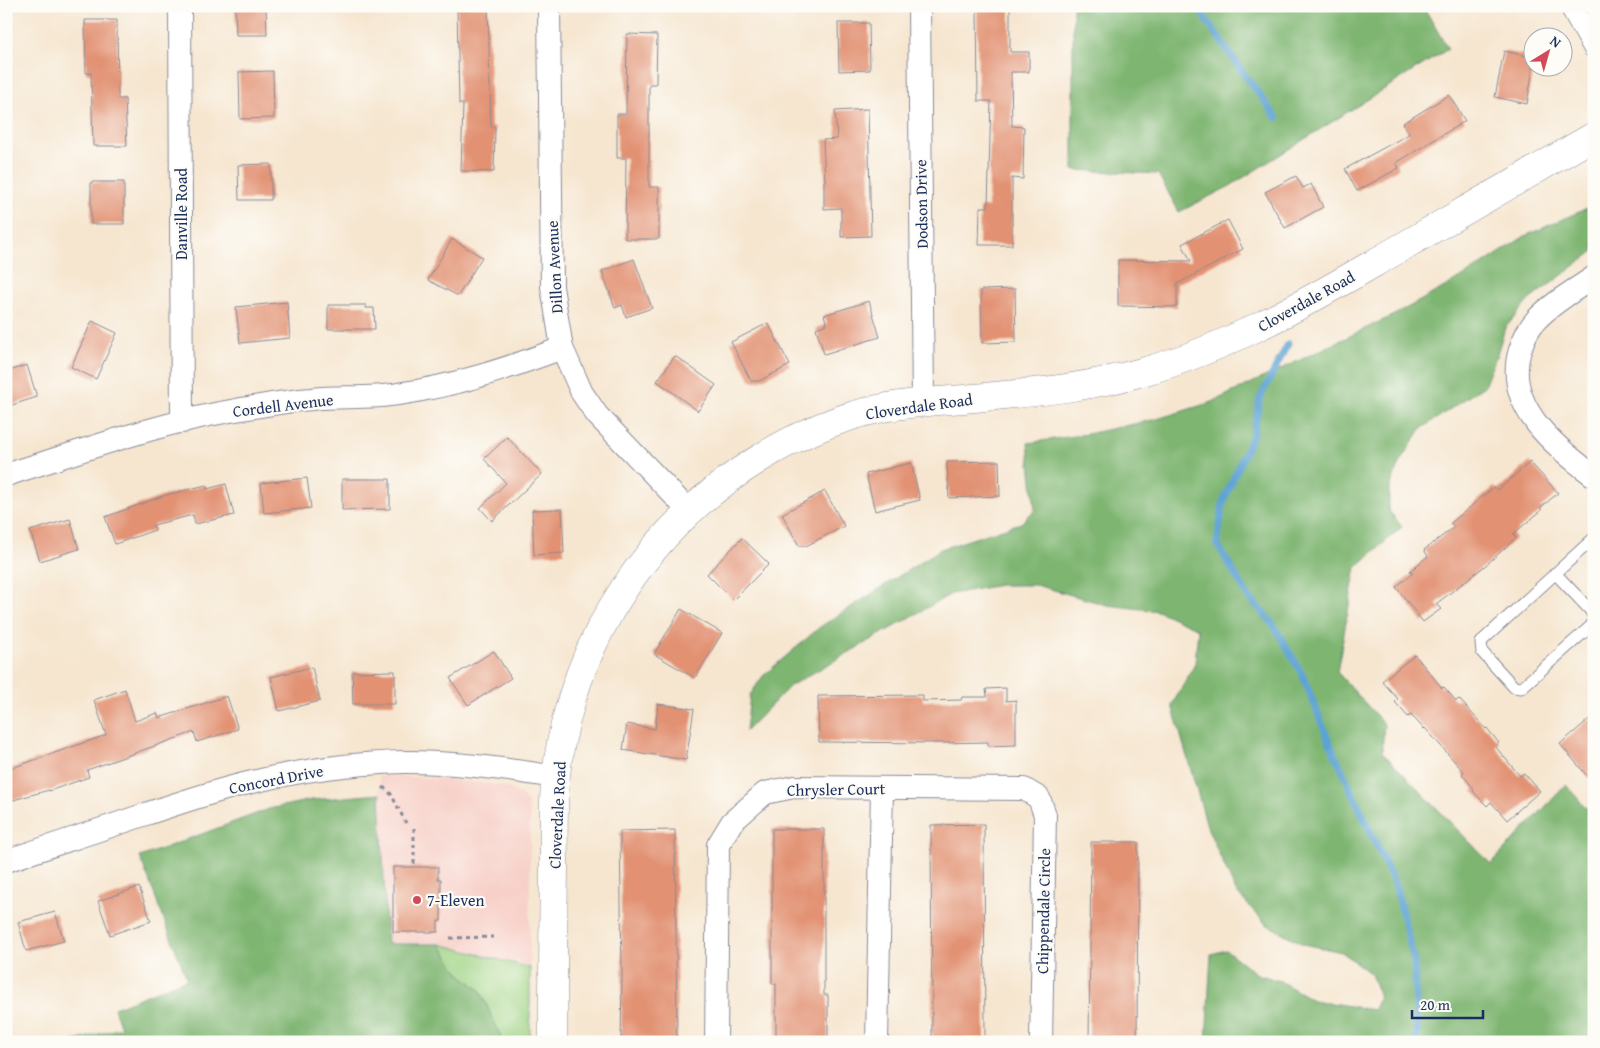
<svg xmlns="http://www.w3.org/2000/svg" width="1600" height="1048" viewBox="0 0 1600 1048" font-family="'Gentium Book Plus',serif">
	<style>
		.built { fill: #f7d1c9 }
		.green { fill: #9ed383; stroke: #5c8170 }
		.forest { fill: #7eb571; stroke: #4c7268 }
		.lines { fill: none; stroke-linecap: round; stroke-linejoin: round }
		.stream { stroke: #5da3d3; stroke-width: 7 }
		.building { fill: #e29273 }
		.service-casing { stroke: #888a97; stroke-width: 13 }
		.minor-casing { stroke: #888a97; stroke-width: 24 }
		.tertiary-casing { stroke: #888a97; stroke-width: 29 }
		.path { stroke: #888a97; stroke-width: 3; stroke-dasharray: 4 4; stroke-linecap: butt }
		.service { stroke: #fff; stroke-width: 11 }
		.minor { stroke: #fff; stroke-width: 22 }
		.tertiary { stroke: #fff; stroke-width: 28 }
		.poi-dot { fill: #d1495b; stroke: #fdfcf7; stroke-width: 2 }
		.labels { text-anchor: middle; stroke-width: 4.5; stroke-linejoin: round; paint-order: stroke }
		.street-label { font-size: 16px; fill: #1b2f5e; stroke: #fdfcf7 }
		.poi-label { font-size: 16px; fill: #1b2f5e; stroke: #fdfcf7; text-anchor: start }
	</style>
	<rect width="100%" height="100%" fill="#fdfcf7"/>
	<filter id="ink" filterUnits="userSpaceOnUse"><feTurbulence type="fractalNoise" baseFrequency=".02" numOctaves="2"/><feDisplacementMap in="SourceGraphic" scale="10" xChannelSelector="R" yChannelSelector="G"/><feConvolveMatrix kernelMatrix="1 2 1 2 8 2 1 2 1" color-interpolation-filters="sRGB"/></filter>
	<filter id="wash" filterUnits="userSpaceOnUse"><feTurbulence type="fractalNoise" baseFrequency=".0096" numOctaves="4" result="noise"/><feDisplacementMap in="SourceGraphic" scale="20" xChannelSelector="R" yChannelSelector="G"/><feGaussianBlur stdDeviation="1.12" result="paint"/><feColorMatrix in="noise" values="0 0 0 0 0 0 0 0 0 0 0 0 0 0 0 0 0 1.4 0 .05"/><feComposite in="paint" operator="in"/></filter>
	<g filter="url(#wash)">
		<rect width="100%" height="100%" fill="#f6e6d0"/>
		<path class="built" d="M379 776 430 778 498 785 511 789 521 795 528 803 530 815V968L440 944H387Z"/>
		<path class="green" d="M440 944 530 968V1042H503L480 990 459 973Z"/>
		<path class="forest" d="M1073 6H1423L1448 49 1230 186 1179 212 1158 174 1073 170Z
			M1594 205V251L1529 300 1505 328 1496 357 1484 386 1421 429 1399 463 1389 490V511L1402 527 1356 567 1337 672 1384 724 1382 752 1491 864 1566 785 1587 809 1594 803V1042H1206L1211 954 1226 950 1257 974 1280 981 1313 1000 1374 1010 1379 995 1371 974 1342 952 1303 944 1266 924 1236 892 1208 829 1172 705 1195 664 1198 629 1158 611 1107 605 1036 585H1000L951 594 790 686 746 731 750 695 763 676 820 627 941 549 1021 523 1035 510 1028 443 1087 434 1157 419 1212 402 1398 313 1466 275 1525 236Z
			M380 794 387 944H440L459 973 480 990 503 1042H70L121 1028 114 1008 187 979 140 857 269 809 311 800Z"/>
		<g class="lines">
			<path class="stream" d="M1203 6 1202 14 1244 74 1277 118
				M1288 344 1260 398 1253 434 1223 502 1217 544 1248 596 1273 624 1302 674 1331 746 1396 887 1414 961 1417 1030 1416 1042"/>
		</g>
		<g id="blocks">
			<path class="building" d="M235 6H266L267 35H236Z
				M457 6H488L491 127H495L494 172 461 171 463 104H459Z
				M977 6H1010V52H1029V72H1011L1012 126 1024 127 1023 179 1012 178V245H979L980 207H988L991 101H978Z
				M85 20H117L118 99H125L127 146H93L91 73H86Z
				M838 23H869L870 70 839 71Z
				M627 34 657 35 656 84H649V187H659V239H625L626 158H617V114H626Z
				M1504 51 1532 57V75L1527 104 1495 97Z
				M273 71 274 118 240 119 239 72Z
				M1449 95 1465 121 1396 163 1399 168 1357 191 1345 169 1409 134 1403 123Z
				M868 109 871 236 841 237V208L824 209V181H825L823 140 837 139 835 111Z
				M271 164V200H239L238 165Z
				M1296 176 1303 188 1311 184 1323 207 1285 228 1265 192Z
				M91 182H124V224H91Z
				M1228 220 1243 249 1177 284V307L1118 306V260L1191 261 1182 244Z
				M452 239 482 257 458 296 428 280Z
				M634 259 652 308 626 317 622 305 615 308 602 271Z
				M1015 289 1016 342 982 343 981 290Z
				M869 301 880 337 824 354 816 328 827 324 824 315Z
				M287 302 290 338 240 343 236 307Z
				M328 305H366V308H374L375 329H328Z
				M92 321 117 333 96 379 71 367Z
				M768 323 790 365 759 381H751L731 342Z
				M675 356 716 385 698 411 657 381Z
				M27 365 37 397 6 407V372Z
				M507 437 542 474 492 521 480 508 506 483 484 459Z
				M999 461 1000 496 949 498 947 462Z
				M1530 462 1558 493 1540 508 1542 510 1513 534 1516 538 1486 565 1436 604 1441 609 1423 622 1396 587 1413 573 1410 571 1428 556 1424 550 1454 527 1451 523 1494 487 1498 490Z
				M911 463 920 500 875 511 866 474Z
				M307 478 311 508 264 513 261 483Z
				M342 479H390V509L342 510Z
				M226 484 234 515 195 524 193 515 153 525 155 530 115 544 105 517 166 495 206 485 207 489Z
				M825 491 844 526 806 546H799L782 514Z
				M562 509 564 553 534 555 532 510Z
				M70 519 79 549 40 561 30 531Z
				M742 538 769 564 733 600 707 574Z
				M681 609 722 633 695 678 654 654Z
				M494 651 511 678 468 705 450 678Z
				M1415 655 1442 688 1444 687 1456 701 1459 699 1486 729 1487 728 1499 743 1495 746 1520 776 1524 773 1540 791 1507 820 1491 802 1487 806 1473 791 1474 789 1462 774 1464 772 1425 728 1424 729 1411 715 1408 717 1395 702 1398 699 1382 681Z
				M312 667 320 701 279 711 271 677Z
				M395 671V704H353L352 672Z
				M1006 688V701L1016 700V745L988 746V742L938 743 819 742 818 696 923 695V701L961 700 962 697H987L986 689Z
				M125 689 135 721 157 713 159 718 227 696 238 729 197 742 194 732 87 770 89 777 49 791V790L6 802V770L106 735 94 700Z
				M658 704 694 709 686 760 623 750 627 724 655 729Z
				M1594 715V784L1560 744Z
				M984 824 985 1039 932 1038 931 825Z
				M772 829H824V995H828V1042H776V984H772Z
				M675 830 677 1042H621L622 975 620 831Z
				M1091 842H1138L1137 1042H1089Z
				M393 867H438V879H441V921H438V932H393Z
				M139 887 151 921 110 935 98 901Z
				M55 912 64 941 26 951 18 922Z"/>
		</g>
	</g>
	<g filter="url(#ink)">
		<use href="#blocks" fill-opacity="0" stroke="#888a97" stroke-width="1"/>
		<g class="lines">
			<defs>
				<path id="service" d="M1594 538 1484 639 1481 643 1482 652 1514 687 1521 688 1591 626 1594 620
					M1555 573 1590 610 1594 617"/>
				<path id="minor" d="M180 6 182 422
					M549 6 552 287 562 348 582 393 597 415 689 511
					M919 6 923 402
					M1571 6 1594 47
					M1594 277C1575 290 1552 303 1536 320 1528 329 1523 340 1520 350 1503 405 1555 447 1594 476
					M6 475C82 451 158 423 236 410 261 406 286 401 311 399 340 396 370 399 398 394 455 386 509 368 562 348
					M6 861C53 845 100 830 146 814 179 803 211 792 244 784 296 771 352 763 405 762 456 762 506 769 556 777
					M716 1042 718 845 732 822 765 793 794 787 1024 789 1039 798 1045 815 1041 1042
					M877 1042 882 788"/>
				<path id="tertiary" d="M553 1042C553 984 553 926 554 869 554 835 552 801 557 767 575 636 650 525 762 457 798 435 837 418 878 409 906 403 935 401 964 399 1024 393 1084 389 1142 372 1232 347 1310 300 1390 254 1458 215 1526 176 1594 136"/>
			</defs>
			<use href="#service" class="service-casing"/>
			<use href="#minor" class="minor-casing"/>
			<use href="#tertiary" class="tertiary-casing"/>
			<path class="path" d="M383 787 391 794 406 823
				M414 864V824
				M450 938 493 937"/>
			<use href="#service" class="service"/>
			<use href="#minor" class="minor"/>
			<use href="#tertiary" class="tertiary"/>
		</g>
	</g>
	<circle class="poi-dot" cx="417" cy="900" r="5"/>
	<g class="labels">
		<g class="street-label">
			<text transform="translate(921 204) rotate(-91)" y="6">Dodson Drive</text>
			<text transform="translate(181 214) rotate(-90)" y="6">Danville Road</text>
			<text transform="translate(554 267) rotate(-93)" y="6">Dillon Avenue</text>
			<text transform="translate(1306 301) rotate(-29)" y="6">Cloverdale Road</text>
			<text transform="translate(283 405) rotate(-7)" y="6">Cordell Avenue</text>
			<text transform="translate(919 406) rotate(-8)" y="6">Cloverdale Road</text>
			<text transform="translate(276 779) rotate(-11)" y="6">Concord Drive</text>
			<text transform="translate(836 789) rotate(-1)" y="6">Chrysler Court</text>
			<text transform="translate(557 815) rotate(-87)" y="6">Cloverdale Road</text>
			<text transform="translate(1043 911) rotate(-89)" y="6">Chippendale Circle</text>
		</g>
		<g class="poi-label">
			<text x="427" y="906">7-Eleven</text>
		</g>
	</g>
	<rect width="1600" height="1048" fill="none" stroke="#fdfcf7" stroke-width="25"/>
	<g transform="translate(1548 52) rotate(37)"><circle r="24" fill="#fdfcf7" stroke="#a3aaba"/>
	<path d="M0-4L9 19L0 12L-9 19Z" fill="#d1495b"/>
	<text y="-8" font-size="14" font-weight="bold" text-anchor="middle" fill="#1b2f5e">N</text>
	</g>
	<path d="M1412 1010v8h71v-8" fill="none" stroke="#1b2f5e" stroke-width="2.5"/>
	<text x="1420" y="1010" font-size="15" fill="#1b2f5e" stroke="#fdfcf7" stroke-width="4" paint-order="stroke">20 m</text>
</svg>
